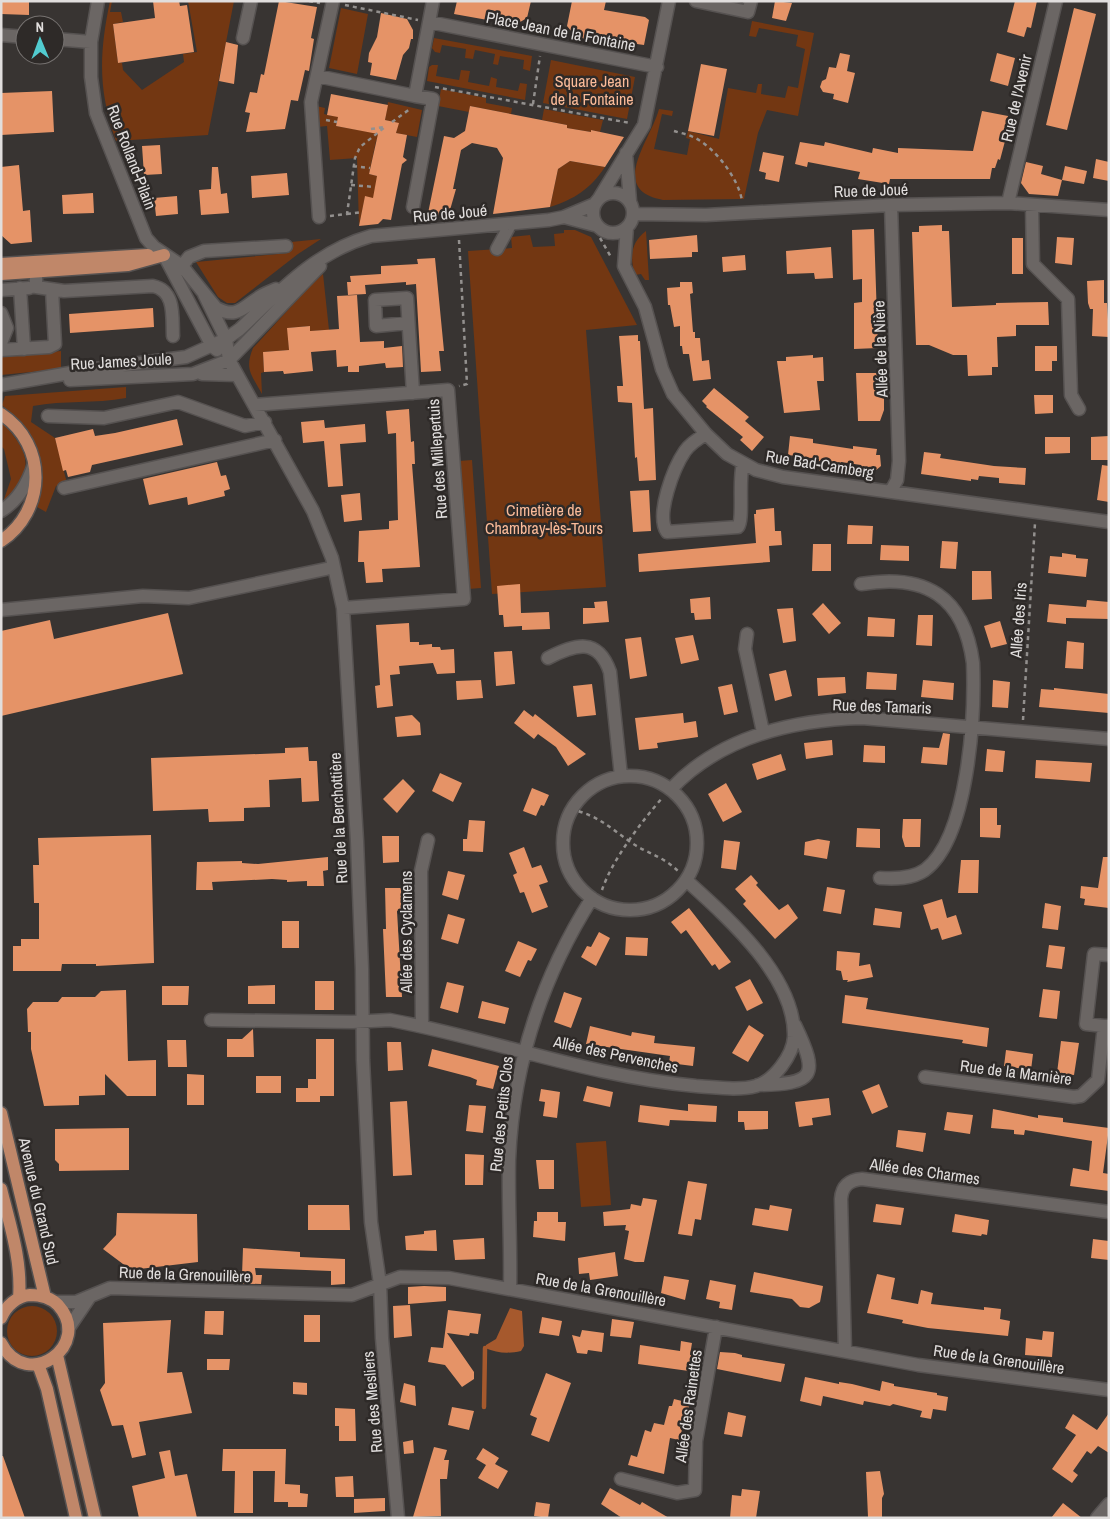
<svg xmlns="http://www.w3.org/2000/svg" width="1110" height="1519" viewBox="0 0 1110 1519" font-family="'Archivo Narrow',sans-serif">
	<style>
		.green { fill: #733712 }
		.water { fill: #a6592d }
		.lines { fill: none; stroke-linecap: round; stroke-linejoin: round }
		.stream { stroke: #a6592d; stroke-width: 4.5 }
		.building { fill: #e59367 }
		.minor-casing { stroke: #565251; stroke-width: 15 }
		.major-casing { stroke: #565251; stroke-width: 15 }
		.path { stroke: #93908e; stroke-width: 2.5; stroke-dasharray: 4 4; stroke-linecap: butt }
		.minor { stroke: #6b6664; stroke-width: 12 }
		.major { stroke: #c08769; stroke-width: 12 }
		.labels { text-anchor: middle; stroke-width: 5; stroke-linejoin: round; paint-order: stroke }
		.street-label { font-size: 16px; fill: #e1dedd; stroke: #2e2a28 }
		.park-label { font-size: 16px; fill: #fbbb99; stroke: #2e2a28 }
	</style>
	<rect width="100%" height="100%" fill="#383432"/>
	<path class="green" d="M110 1H112L110 12H121L123 22 113 24 118 63H122L123 70 142 90 184 62 183 54 197 52 188 1H234L208 135 116 141C98 90 99 54 110 1Z
		M341 8 368 14 357 74 329 68Z
		M752 21 814 33 798 116 767 110 758 133 744 199 663 200C607 190 651 140 659 109L673 111 672 116 662 114 654 149 687 155 690 139 686 138 688 131 719 139 728 88 756 93 758 84H762L761 94 785 98 788 86 798 88 805 49 796 46 798 35 759 28 756 37 749 36Z
		M434 38 532 56 530 71 523 69 524 60 500 56 498 65 493 64 495 54 475 50 473 59 465 58 466 49 442 45 440 53 435 52 432 48Z
		M551 60 635 77 627 119 543 103Z
		M432 65H438L436 76 459 80 461 70 470 71 468 82 489 86 491 77 497 79 496 87 518 91 520 83 527 84 525 100 427 81 429 67Z
		M441 89 486 98V103L512 108 511 114 470 106 469 112 438 106Z
		M388 102 422 110 417 137 396 133 398 123 385 120Z
		M316 106 325 108 324 114 332 116 333 113 339 114 336 126 370 132 387 127 376 141 369 174 381 177 376 199 365 197 359 226 357 158 330 160 327 126 317 127Z
		M544 109 603 120 600 132 591 130V132L567 128V125L542 120Z
		M570 161 605 167C590 189 575 199 550 207L558 169Z
		M564 230H575L591 237 637 325 586 330 606 587 492 594 468 251 512 248 511 237 530 235 533 247 555 246 554 234 564 233Z
		M646 231 649 280H645L641 274 635 275C630 258 630 243 646 231Z
		M321 239 298 254 235 303H227L218 297 196 262 288 253 292 247 291 242Z
		M323 274 329 330 310 331 309 326 288 328 289 350 263 352 264 372 261 373 262 394C252 375 244 370 253 348L308 288Z
		M61 351V369L1 375V357Z
		M126 387V398C95 404 64 400 33 406L31 422 55 438 67 483 56 486 46 512 37 507C41 479 40 452 24 427 19 419 9 412 2 405L5 396Z
		M1 421C32 455 35 469 2 505L11 479 4 449 1 446Z
		M472 460 481 588 468 589 459 461Z
		M606 1141 611 1205 581 1207 576 1143Z
		M7 1331a25 25 0 1 1 50 0a25 25 0 1 1-50 0Z"/>
	<path class="water" d="M510 1308 522 1311 524 1346 521 1351C508 1354 497 1353 485 1348L486 1345 496 1339Z"/>
	<g class="lines">
		<path class="stream" d="M484 1407 485 1348"/>
	</g>
	<path class="building" d="M1 1H29V15L1 14Z
		M153 1H179L180 6 187 5 194 52 118 63 113 24 155 18Z
		M279 1 317 7 311 38 314 39 309 71 305 70 298 101 291 100 285 129 246 132 250 113 245 112 250 92 257 93 261 74 264 75Z
		M457 1H531L527 18 515 25 454 14Z
		M572 1H606L604 10 645 17 649 20 644 45 637 44 636 49 576 37 567 26Z
		M775 1 792 3 786 21 772 18Z
		M1015 1H1037L1031 28 1027 27 1024 37 1007 32Z
		M1074 8 1096 14 1067 130 1046 125Z
		M381 13 407 19 413 30V39H411L409 48 403 55 396 80 370 75 372 63 368 62 369 53 377 37Z
		M226 42 238 45 234 84 219 81Z
		M840 53 850 55 847 71 855 73 848 103 833 99 834 94 823 92 820 87 822 81 826 79 829 67 836 68Z
		M997 53 1015 58 1008 86 990 81Z
		M701 64 727 69 714 136 688 131Z
		M52 91 54 132 1 135V93Z
		M331 94 388 105 385 120 399 123 396 133 407 135 403 157 407 160 402 164 391 220 383 219 378 224 359 226 365 196 373 198 377 176 369 174 378 134 336 126 338 117 327 115Z
		M470 106 567 125V128L591 132V130L624 137 605 167 570 161 558 169 550 207 493 214 503 158 497 148 472 143 461 150 453 189H456L448 217 427 218 444 136 454 138 465 131Z
		M982 111 1008 116 1006 126H1009L1000 160 998 159 995 168H992L990 179H890L889 184 858 179 860 172 808 162 807 167 795 164 800 142 824 146 825 142 872 153 873 148 898 153V148L973 151Z
		M160 145 162 174 144 175 142 146Z
		M763 152 784 156 779 182 765 179 766 173 759 171Z
		M1096 159 1109 162V181L1093 178Z
		M1026 162 1043 166 1041 174 1062 180 1065 166 1087 171 1084 184 1062 180 1058 196 1029 194 1021 183Z
		M19 165 23 211 30 210 32 242 11 244 1 235V167Z
		M212 167H218L221 194 227 193 229 213 201 215 199 190 211 189Z
		M287 173 289 195 252 198 251 176Z
		M93 193 94 213 63 214 62 195Z
		M177 196 178 214 156 216 154 198Z
		M942 225V231H949L952 307 996 305V303L1048 302 1049 325H1016V336L997 337 998 367H992V375L968 376 967 355H953L929 345H916L912 232H919V226Z
		M874 229 878 348 854 349V303L862 302V279L853 280 852 230Z
		M697 235 698 252H692V257L650 259 649 240Z
		M1057 237 1074 238 1072 265 1055 263Z
		M1012 238H1023V274H1012Z
		M831 247 833 278 815 279 814 273 787 274 786 251Z
		M745 255 746 270 723 272 722 257Z
		M435 258 444 351H439L441 371 421 372 416 284 406 285V282L365 285 366 294 348 295 347 282H351L350 276 381 274V266L418 264 417 259Z
		M1104 280V303H1107L1109 337 1092 336 1093 309H1090L1088 303 1087 281Z
		M680 282H692L693 293 690 294 693 332H695V338H700L702 361 709 360 711 379 693 381 689 354H683L682 346H680V326L674 327 670 305H668L667 288 680 287Z
		M357 295 360 342 384 341V348L402 346 403 367 386 368 385 363 359 366V372H348V366L337 367 336 350 311 352 313 371 284 374 283 371 264 372 263 352 289 350 287 328 310 326V331L339 329 337 296Z
		M153 308 154 327 70 333 69 314Z
		M638 335V341H640L644 409 653 408 656 480 639 481 637 457 635 458 632 403 618 402 617 386H623L619 336Z
		M1035 346H1057V361H1052V371H1035Z
		M813 355V358L823 357 824 381H817L820 410 784 413 777 361H786V357Z
		M856 373H879V392H884V410L880 421H858Z
		M714 388 749 417 745 421 764 437 752 451 740 440 743 437 706 407 707 406 702 401Z
		M1034 395H1053V413L1035 414Z
		M409 409 411 442 414 441 415 464H412L420 567 382 569 383 582 366 583 364 562H358L359 531 389 529V521L398 520 396 433 388 434 386 411Z
		M177 419 183 445 92 465 90 472 68 477 66 470 63 471 55 438 93 429 95 436 115 433Z
		M324 420 325 428 365 424 366 442 340 444 343 486 328 487 324 441 303 443 301 422Z
		M790 436 813 439V443L853 449V446L877 449 876 455H880L881 466 875 471 864 470 861 465 841 462V466L829 464V462L819 461V459L788 455Z
		M1109 436V460H1091V437Z
		M1045 437H1070V453L1045 454Z
		M924 452 941 454 940 458 994 466 1026 468 1025 485 999 483V478L979 476 978 480 971 479V481L921 474Z
		M217 462 221 476 226 475 230 489 224 491 225 496 188 505 187 497 149 505 143 479Z
		M1102 465 1109 466V502L1097 500Z
		M649 490 651 531 633 532 630 491Z
		M360 493 362 520 344 522 341 495Z
		M774 508 775 531H781L782 545 769 546 770 562 639 572 638 554 756 543 754 514H756V510Z
		M848 525 873 526 872 544H847Z
		M942 541 958 542 956 569 940 568Z
		M813 544H831V571H812Z
		M881 545 909 546V561L880 560Z
		M1062 553 1076 555V558L1088 559 1086 577 1048 573 1050 556 1062 557Z
		M972 571H991L992 599 972 600Z
		M520 584 521 613 549 612 550 629 522 630V626L504 627 503 615H499L497 586Z
		M710 597 711 619 695 620 694 613H691L690 599Z
		M1087 600 1109 602V619L1066 618V624L1047 622 1049 604 1086 607Z
		M607 601 609 622 583 624V608H595L594 602Z
		M823 603 841 623 829 634 812 614Z
		M793 608 796 641 783 643 777 609Z
		M168 613 183 674 1 716V631L50 620 54 639Z
		M918 615H933L932 646 916 645Z
		M868 617 895 619 894 637 867 636Z
		M1000 621 1007 644 991 648 984 626Z
		M409 623 410 642H419V645L432 644V647H440L441 650 454 649 455 673 437 674 433 663 399 666 400 674 390 675 393 706 377 708 375 686 380 685 376 625Z
		M693 635 699 660 681 664 675 638Z
		M641 637 647 676 630 679 625 639Z
		M1067 641 1084 643 1083 669 1065 668Z
		M512 651 515 684 496 686 494 652Z
		M786 670 792 696 775 701 769 674Z
		M867 672 897 674 896 690 866 689Z
		M845 677 846 693 818 696 817 678Z
		M481 680 483 698 457 700 456 681Z
		M923 680 954 683 953 700 921 697Z
		M993 680 1010 682 1008 708 992 707Z
		M592 684 596 715 577 717 573 686Z
		M732 684 738 712 724 715 718 687Z
		M1054 688 1109 694V713L1039 707 1041 689 1054 690Z
		M524 710 533 717 535 714 586 754 568 766 556 747 538 734 534 739 514 723Z
		M683 713 684 723 696 721 698 737 657 743 658 748 639 750 635 718Z
		M412 715 420 723 421 735 397 737 395 717Z
		M943 733 950 734 947 765 921 763 923 747 939 748Z
		M832 740 833 755 806 759 804 743Z
		M864 745 885 746V763L863 762Z
		M308 747 309 761H317L319 801 302 802 301 778 269 780 270 807 244 808V821L209 822 208 809 153 811 151 758 285 753V748Z
		M987 749 1005 751 1003 772 985 771Z
		M781 754 786 770 757 780 752 764Z
		M1036 760 1092 763 1090 782 1035 778Z
		M440 773 462 783 453 802 432 791Z
		M403 779 415 791 397 813 383 799Z
		M726 783 742 812 723 822 708 794Z
		M532 788 549 795 544 806 541 805 536 816 523 811Z
		M980 808H997V825H1001L1000 838 980 837Z
		M903 819H921L920 847H905L902 837Z
		M469 820 485 821 483 852 463 851V839H467Z
		M857 828 880 829V848L856 847Z
		M151 835 154 963 96 966V964H62L61 971H13V946H21V939H39V903H34L33 865H39L38 838Z
		M382 836H399V862L383 863Z
		M818 839 830 841 827 859 804 855 805 842Z
		M724 840 740 842 736 870 721 868Z
		M524 847 532 868 541 865 548 882 539 885 548 907 532 913 524 892 520 893 513 875 517 873 509 853Z
		M328 857V870L323 871 324 886H307V881L287 882V880L272 879 212 882 213 890H196L197 862 242 861V863L258 864Z
		M1103 857H1109V908L1084 905 1085 899 1080 898 1081 886 1098 888Z
		M961 860H979L978 893H958Z
		M448 871 465 875 458 900 442 895Z
		M751 875 758 883 756 885 779 910 788 904 798 918 775 939 743 904 746 901 735 889Z
		M827 887 845 890 841 914 823 911Z
		M385 888H401L402 911H397L402 997H386L383 929H386Z
		M942 899 947 918 956 915 962 934 942 940 938 928 931 930 923 905Z
		M1045 903 1061 906 1058 930 1042 928Z
		M689 908 731 962 719 970 715 964 712 966 686 930 681 934 671 922Z
		M875 908 902 912 900 928 873 925Z
		M448 914 465 919 458 944 441 939Z
		M282 921H299V948H282Z
		M599 932 610 938 596 966 581 957 587 946 591 947Z
		M626 937 648 938 647 956 625 955Z
		M518 941 537 949 531 961 528 960 520 977 505 971Z
		M1049 945 1065 947 1062 969 1046 967Z
		M837 951 860 953 859 966 870 964 873 977 847 982 848 980H843L841 971 836 970Z
		M750 979 763 1003 747 1011 735 987Z
		M315 981H334V1010H315Z
		M447 982 464 986 458 1013 440 1008Z
		M275 985V1004H248V986Z
		M162 986H189L188 1005H162Z
		M1043 989 1060 991 1057 1019 1039 1017Z
		M126 990 128 1061 156 1060V1096H127L105 1074V1095L79 1096V1105L44 1106 31 1049V1032H28L27 1009 33 1002H58L62 997H95L101 991Z
		M564 992 582 998 571 1028 554 1022Z
		M845 995 868 998 866 1009 989 1028 987 1047 962 1043 963 1040 842 1023Z
		M482 1001 509 1008 505 1024 478 1018Z
		M749 1025 764 1035 748 1062 732 1053Z
		M590 1026 631 1036 632 1032 655 1036 654 1043 695 1047 693 1066 669 1063 670 1056 586 1044Z
		M253 1029 254 1057H227V1039H242Z
		M316 1039H334V1096H320V1102H296V1088H308V1079H316Z
		M167 1040H186L187 1067H168Z
		M1061 1041 1079 1043 1074 1075 1057 1073Z
		M387 1042H401L403 1070 388 1071Z
		M432 1049 499 1066 493 1089 476 1085 477 1080 470 1077 428 1066Z
		M1006 1050 1033 1054 1031 1070 1004 1066Z
		M187 1074 204 1075V1105H187Z
		M256 1076H281V1093H256Z
		M879 1084 888 1107 872 1114 862 1091Z
		M587 1086 613 1092 610 1107 583 1101Z
		M541 1089 560 1092 557 1118 543 1116 545 1102 539 1101Z
		M829 1098 831 1115 812 1118 813 1125 799 1127 795 1102Z
		M407 1101 412 1175 393 1176 390 1102Z
		M688 1104 717 1106 716 1122 670 1120 669 1126 638 1122 640 1105 688 1111Z
		M469 1105 486 1106 483 1133 466 1131Z
		M993 1109 1038 1118V1115L1063 1118V1122L1109 1128 1103 1173 1109 1174V1191L1070 1186 1073 1168 1089 1171 1092 1141 1025 1130 1024 1135 1014 1134V1130L991 1128Z
		M738 1111H768V1129L745 1130 744 1122H738Z
		M947 1112 973 1115 970 1134 944 1130Z
		M129 1128V1170L59 1171V1164L55 1160V1129Z
		M898 1130 926 1133 923 1152 896 1147Z
		M465 1154 484 1155 483 1185H465Z
		M536 1160H554V1189H539Z
		M688 1181 707 1184 701 1220 695 1219 692 1236 678 1234Z
		M643 1198 657 1200 644 1262H635L624 1259 629 1231 625 1230 626 1225 604 1226 603 1212 630 1209 631 1204 641 1206Z
		M876 1204 904 1208 901 1225 873 1222Z
		M308 1205H349L350 1230H308Z
		M770 1205 792 1209 788 1231 752 1225 755 1208 769 1210Z
		M537 1212H558V1222H566L565 1241 533 1237 534 1221H537Z
		M117 1213 197 1214 198 1262 131 1270 103 1249 116 1235Z
		M955 1214 989 1220 987 1235 982 1234 981 1236 952 1232Z
		M436 1230 437 1251 406 1250 405 1236 424 1234V1231Z
		M484 1238 485 1259 455 1260 453 1240Z
		M1093 1239 1109 1241V1260L1091 1258Z
		M243 1248 300 1252V1257L345 1259V1284L331 1285V1271L255 1268 256 1275H262L261 1284 216 1283 217 1274 242 1275Z
		M615 1252 618 1276 590 1280 589 1273 579 1274 578 1258Z
		M754 1272 823 1286 820 1302 809 1308 800 1307 792 1299 750 1292Z
		M877 1274 895 1278 891 1299 918 1304 921 1290 933 1293 931 1304 984 1310V1307L1001 1309 1000 1319 1010 1321 1008 1336 928 1328 902 1323 903 1320 867 1313Z
		M664 1276 689 1280 685 1300 661 1293Z
		M710 1280 736 1285 732 1310 719 1308 720 1302 706 1299Z
		M424 1286 446 1287V1301L408 1304V1287Z
		M410 1305 412 1336 394 1338 393 1306Z
		M448 1310 481 1314 478 1334 470 1333 469 1336 447 1333 474 1372V1379L462 1387 445 1365 428 1362 431 1347 443 1348Z
		M205 1311H224L223 1335 204 1334Z
		M304 1315H320V1342H304Z
		M542 1317 562 1321 559 1336 539 1333Z
		M612 1319 634 1322 631 1338 610 1336Z
		M171 1320 167 1373 182 1372 192 1413 139 1422 146 1455 132 1458 123 1425 112 1426 100 1390 105 1383 103 1323Z
		M582 1330 604 1333 602 1352 588 1350 587 1354 577 1353 572 1335 580 1337Z
		M1043 1331 1054 1332 1052 1357 1025 1355 1026 1338 1042 1340Z
		M681 1341 692 1343 690 1355 699 1357 696 1372 638 1364 640 1345 680 1351Z
		M720 1352 735 1353 742 1355V1357L785 1364 781 1382 717 1369Z
		M207 1359H230L229 1370H207Z
		M546 1373 571 1383 549 1442 531 1435 537 1418 530 1415Z
		M805 1377 839 1384V1382L852 1384 880 1391 882 1381 894 1384V1386L937 1393V1395L948 1397 946 1411 933 1409 931 1419 920 1417 922 1411 893 1404 890 1406 864 1401 863 1405 823 1396 821 1406 800 1401Z
		M293 1382 307 1383V1395L293 1394Z
		M404 1383 415 1386 416 1406 400 1402Z
		M674 1399 690 1403 679 1440 670 1438 664 1474 628 1465 631 1455 637 1457 645 1430 651 1432 654 1423 664 1425 669 1406H672Z
		M452 1407 474 1411 469 1430 448 1425Z
		M335 1408 355 1409 356 1441H339V1426H335Z
		M728 1412 746 1416 742 1437 724 1434Z
		M1109 1413V1453L1098 1446 1091 1454 1087 1451 1073 1471 1078 1475 1072 1483 1052 1469 1076 1435 1065 1428 1073 1414 1097 1430Z
		M413 1440 414 1453 404 1454 403 1442Z
		M434 1447 447 1450 444 1460H449L447 1479H440L441 1516 413 1517Z
		M483 1448 499 1458 495 1464 508 1471 498 1489 478 1478 486 1465 476 1459Z
		M223 1449H286L285 1484 300 1485V1493L308 1494 307 1507H288V1502H274L275 1471H253V1513H234L235 1471H222Z
		M170 1450 175 1476 187 1474 197 1518H139L132 1486 165 1478 159 1452Z
		M1 1456H3L25 1518H1Z
		M880 1471 884 1494 882 1498V1517H868L866 1472Z
		M353 1476 354 1497H336L335 1477Z
		M610 1488 640 1505 642 1502 669 1518H622L601 1504Z
		M742 1489 760 1491 756 1518H730L732 1495 741 1496Z
		M385 1498V1511L354 1513V1499Z
		M536 1502 550 1504 548 1518 534 1516Z
		M1063 1503 1082 1518H1051Z"/>
	<g class="lines">
		<defs>
			<path id="minor" d="M98 1 91 42V77L96 113 146 238 154 247 182 266 216 308C237 319 242 308 258 298 263 294 270 292 276 289
				M696 1 748 12 751 1
				M429 22 657 67
				M1 35 25 37
				M243 38 251 1
				M55 39 91 42
				M317 76 415 96
				M626 153 630 201
				M593 213a20 20 0 1 1 40 0a20 20 0 1 1-40 0Z
				M600 197 644 125 669 1
				M1008 203 1056 1
				M891 205 899 461 897 480 891 491
				M1032 205 1033 264 1068 299 1071 395 1079 409
				M413 207 433 99 415 96 433 1
				M634 214 706 215 891 205 1008 203 1109 210
				M319 217 311 102 333 1
				M564 217 598 226
				M627 227 624 266 645 307 662 369 673 394 706 434 727 454 756 470 783 477 1109 522
				M497 249 510 225
				M164 255 212 346 217 350
				M36 262V287L64 291 153 286C176 291 172 317 173 336
				M182 266 189 257 204 251 286 246
				M20 288 24 349
				M1 290 29 288
				M204 294 226 339 229 360 313 511 332 558 343 608 357 841 362 969 363 1060 371 1222 380 1284 382 1338 398 1518
				M1 313 7 328 1 343
				M408 323 376 326 375 300 407 298 413 393
				M1 350 49 347 55 344 52 290
				M202 374 237 375
				M70 380 193 374 229 360 320 266
				M1 385 87 370 186 357 226 339 240 329C280 291 315 252 371 236L549 220 564 217 595 204
				M254 405 448 390 464 599 343 608
				M48 416 104 418 178 402 245 426 265 422
				M706 434C699 438 690 444 685 451 674 467 655 515 667 532L738 527C744 519 738 480 743 464
				M64 488 275 440
				M1 511C19 500 28 483 34 464
				M861 584C925 573 964 596 973 663 975 714 969 837 925 870 912 879 895 879 880 878
				M1 610 143 596 189 598 326 569
				M747 634 745 649 763 732
				M548 658C575 644 598 637 610 672L621 776
				M563 843a67 67 0 1 1 134 0a67 67 0 1 1-134 0Z
				M671 789C720 737 793 720 862 718L1109 739
				M211 1020 352 1022 390 1020C492 1039 592 1077 696 1086 714 1087 738 1091 756 1086 774 1081 793 1055 794 1037 796 977 727 917 686 880
				M422 1026 421 871 428 840
				M1104 1026 1086 1024 1094 954 1109 955
				M925 1077 1074 1097 1081 1096 1098 1080 1104 1026H1109
				M758 1085C814 1084 820 1077 795 1025
				M510 1289C511 1246 508 1203 509 1160 513 1066 542 977 592 898
				M55 1302H76L110 1288 352 1295 400 1277 449 1278 918 1365 1109 1390
				M68 1329 89 1298
				M845 1351 841 1199C842 1186 849 1180 862 1179L1109 1212
				M621 1479 677 1493 695 1490 696 1441 716 1327
				M1097 1518 1109 1504"/>
			<path id="major" d="M1 264 148 255
				M1 274 128 265 164 255
				M1 414C48 445 46 511 1 541
				M1 1113 45 1297
				M1 1189C10 1225 22 1261 19 1298
				M1 1318C6 1306 17 1296 30 1295 40 1295 51 1298 58 1305 94 1345 27 1393 1 1343
				M57 1355 95 1518
				M38 1364 47 1389 76 1518"/>
		</defs>
		<use href="#minor" class="minor-casing"/>
		<use href="#major" class="major-casing"/>
		<path class="path" d="M309 1 320 3
			M345 5 418 20
			M435 87 630 123
			M533 104 540 56
			M326 120 337 122
			M392 122 410 109
			M371 129 384 127
			M674 131C680 133 687 134 693 137 714 146 739 179 742 201
			M353 166 370 168
			M351 185 375 187
			M347 214 362 212
			M330 216 347 214 355 158 360 147 385 127
			M600 238 611 257
			M459 240 467 384 459 386
			M1023 720 1035 523
			M571 809C598 816 608 826 629 841 645 853 662 855 679 872
			M602 890C612 860 642 821 663 797"/>
		<use href="#minor" class="minor"/>
		<use href="#major" class="major"/>
	</g>
	<g class="labels">
		<g class="street-label">
			<text transform="translate(561 31) rotate(11)" y="6">Place Jean de la Fontaine</text>
			<text transform="translate(1016 98) rotate(-77)" y="6">Rue de l'Avenir</text>
			<text transform="translate(132 157) rotate(69)" y="6">Rue Rolland-Pilain</text>
			<text transform="translate(871 190) rotate(-2)" y="6">Rue de Joué</text>
			<text transform="translate(450 213) rotate(-5)" y="6">Rue de Joué</text>
			<text transform="translate(880 349) rotate(-92)" y="6">Allée de la Nière</text>
			<text transform="translate(121 361) rotate(-3)" y="6">Rue James Joule</text>
			<text transform="translate(437 459) rotate(-94)" y="6">Rue des Millepertuis</text>
			<text transform="translate(820 464) rotate(9)" y="6">Rue Bad-Camberg</text>
			<text transform="translate(1018 620) rotate(-86)" y="6">Allée des Iris</text>
			<text transform="translate(882 706) rotate(2)" y="6">Rue des Tamaris</text>
			<text transform="translate(338 818) rotate(-93)" y="6">Rue de la Berchottière</text>
			<text transform="translate(406 932) rotate(-90)" y="6">Allée des Cyclamens</text>
			<text transform="translate(616 1054) rotate(12)" y="6">Allée des Pervenches</text>
			<text transform="translate(1016 1072) rotate(7)" y="6">Rue de la Marnière</text>
			<text transform="translate(501 1114) rotate(-84)" y="6">Rue des Petits Clos</text>
			<text transform="translate(925 1171) rotate(8)" y="6">Allée des Charmes</text>
			<text transform="translate(39 1201) rotate(77)" y="6">Avenue du Grand Sud</text>
			<text transform="translate(185 1274) rotate(2)" y="6">Rue de la Grenouillère</text>
			<text transform="translate(601 1289) rotate(10)" y="6">Rue de la Grenouillère</text>
			<text transform="translate(999 1359) rotate(8)" y="6">Rue de la Grenouillère</text>
			<text transform="translate(372 1402) rotate(-95)" y="6">Rue des Mesliers</text>
			<text transform="translate(688 1406) rotate(-82)" y="6">Allée des Rainettes</text>
		</g>
		<g class="park-label">
			<text x="592" y="87">Square Jean<tspan x="592" dy="18">de la Fontaine</tspan></text>
			<text x="544" y="516">Cimetière de<tspan x="544" dy="18">Chambray-lès-Tours</tspan></text>
		</g>
	</g>
	<rect width="1110" height="1519" fill="none" stroke="#e1dedd" stroke-width="5"/>
	<g transform="translate(40 40) rotate(359)"><circle r="24" fill="#2e2a28" stroke="#767270"/>
	<path d="M0-4L9 19L0 12L-9 19Z" fill="#52ccd0"/>
	<text y="-8" font-size="14" font-weight="bold" text-anchor="middle" fill="#e1dedd">N</text>
	</g>
</svg>
